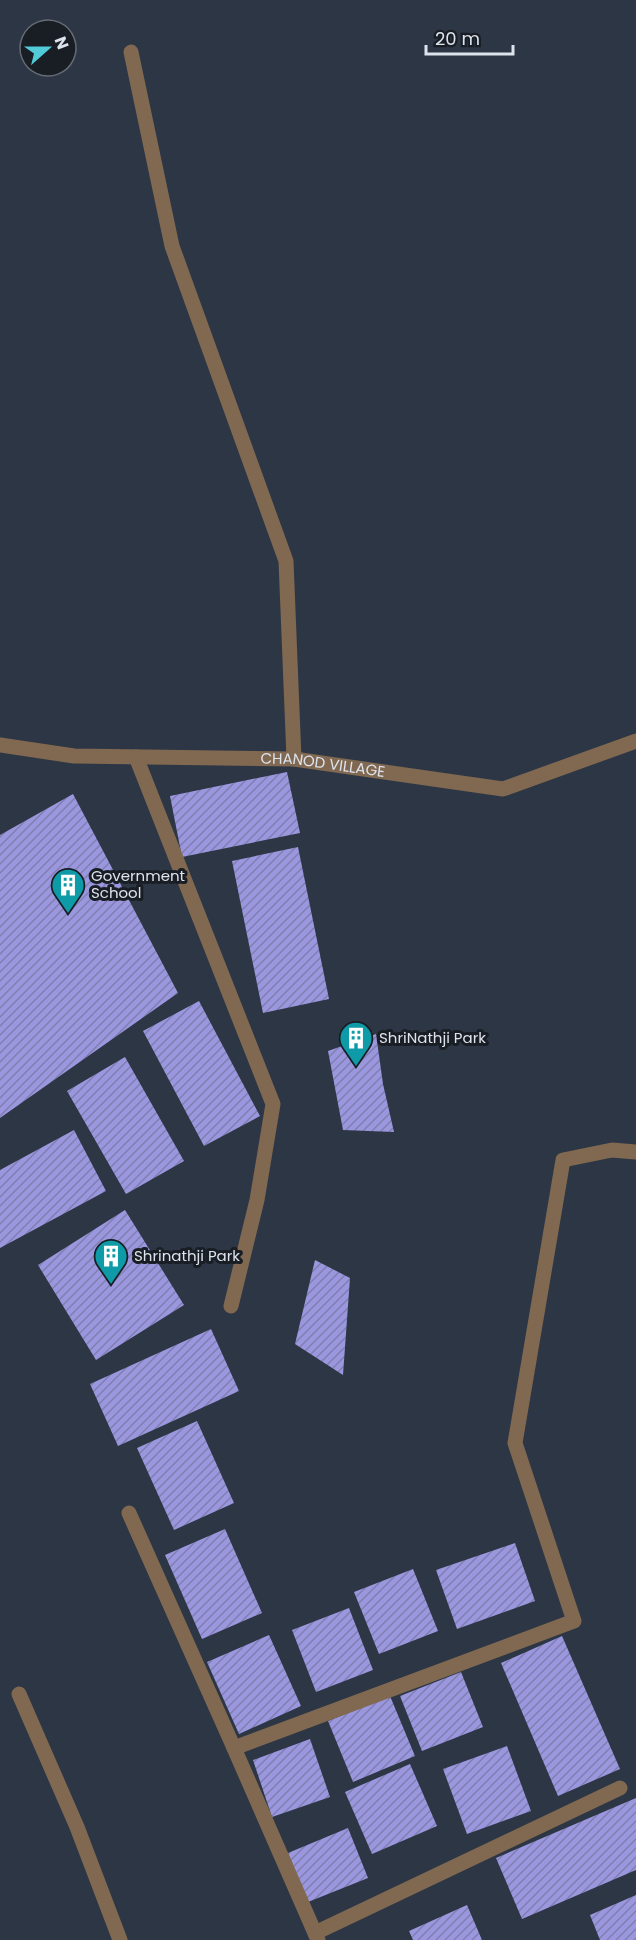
<svg xmlns="http://www.w3.org/2000/svg" width="636" height="1940" viewBox="0 0 636 1940" font-family="Poppins,sans-serif">
	<style>
		.building { fill: url(#building-hatch) }
		.lines { fill: none; stroke-linecap: round; stroke-linejoin: round }
		.minor { stroke: #806851; stroke-width: 15 }
		.labels { text-anchor: middle; stroke-width: 6; stroke-linejoin: round; paint-order: stroke }
		.street-label { font-size: 15px; fill: #dde3ed; stroke: #191d24 }
		.poi-label { font-size: 15px; fill: #dde3ed; stroke: #191d24; text-anchor: start }
	</style>
	<defs>
		<pattern id="building-hatch" width="6" height="6" patternUnits="userSpaceOnUse" patternTransform="scale(1.5)"><rect width="6" height="6" fill="#9b97de"/><path d="M-1 1l2-2M0 6l6-6M5 7l2-2" fill="none" stroke="#807eb1"/></pattern>
	</defs>
	<rect width="100%" height="100%" fill="#2c3645"/>
	<path class="building" d="M287 772 300 833 182 857 170 796Z
		M73 794 178 993 0 1118V835Z
		M298 847 329 999 263 1013 232 861Z
		M199 1001 260 1116 204 1146 143 1031Z
		M376 1034 383 1084 394 1132 343 1130 328 1051Z
		M125 1057 184 1161 126 1194 67 1091Z
		M74 1130 106 1191 0 1248V1170Z
		M125 1210 184 1305 96 1360 38 1265Z
		M315 1260 350 1278 343 1375 295 1344Z
		M211 1329 239 1391 118 1446 90 1384Z
		M197 1421 234 1503 174 1530 137 1448Z
		M225 1529 262 1613 202 1639 165 1555Z
		M515 1543 535 1601 457 1629 436 1570Z
		M413 1569 438 1631 379 1654 354 1592Z
		M349 1608 373 1670 316 1692 292 1630Z
		M269 1635 301 1706 239 1734 207 1662Z
		M562 1636 620 1769 558 1796 501 1663Z
		M461 1672 483 1727 422 1751 400 1696Z
		M390 1696 415 1756 353 1782 328 1721Z
		M310 1739 330 1797 272 1817 253 1760Z
		M507 1746 531 1811 467 1834 443 1769Z
		M410 1764 437 1826 372 1854 345 1792Z
		M636 1798V1870L522 1919 496 1858Z
		M348 1828 368 1878 308 1902 288 1853Z
		M636 1895V1940H600L590 1915Z
		M467 1905 482 1940H413L409 1931Z"/>
	<g class="lines">
		<g class="minor">
			<path d="M131 52 172 246 286 561 294 759"/>
			<path id="s1" d="M0 745 74 756 294 759 503 789 636 741"/>
			<path d="M136 757 273 1104 257 1200 231 1306"/>
			<path d="M129 1513 234 1748"/>
			<path d="M19 1694 77 1827 120 1940"/>
			<path d="M315 1933 620 1788"/>
			<path d="M318 1940 234 1748 574 1621 515 1443 563 1160 612 1150 636 1152"/>
		</g>
	</g>
	<defs>
		<symbol id="building-pin" viewBox="-11 -11 22 30"><path d="M0 17L-7.5 6A9.5 9.5 0 1 1 7.5 6Z" fill="#0f9aa8" stroke="#191d24"/><path d="M-4-6H4V6H1V3H-1V6H-4ZM-2.5-4.3h1.7v1.8h-1.7ZM.8-4.3h1.7v1.8H.8ZM-2.5-1h1.7V.8h-1.7ZM.8-1h1.7V.8H.8Z" fill="#fff"/></symbol>
	</defs>
	<g fill-rule="evenodd">
		<use href="#building-pin" x="49" y="866" width="38" height="52"/>
		<use href="#building-pin" x="337" y="1019" width="38" height="52"/>
		<use href="#building-pin" x="92" y="1237" width="38" height="52"/>
	</g>
	<g class="labels">
		<g class="street-label">
			<text dy="5" stroke="none"><textPath href="#s1" startOffset="324">CHANOD VILLAGE</textPath></text>
		</g>
		<g class="poi-label">
			<text x="91" y="881">Government<tspan x="91" dy="17">School</tspan></text>
			<text x="379" y="1043">ShriNathji Park</text>
			<text x="134" y="1261">Shrinathji Park</text>
		</g>
	</g>
	<g transform="translate(48 48) rotate(69)"><circle r="28" fill="#191d24" stroke="#676c74" stroke-width="1.5"/>
	<path d="M0-4.5L10 22L0 15L-10 22Z" fill="#52cbd9"/>
	<text y="-9" font-size="16" font-weight="bold" text-anchor="middle" fill="#dde3ed">N</text>
	</g>
	<path d="M426 45v9h87v-9" fill="none" stroke="#dde3ed" stroke-width="3"/>
	<text x="435" y="45" font-size="18" fill="#dde3ed" stroke="#191d24" stroke-width="4.5" paint-order="stroke">20 m</text>
</svg>
